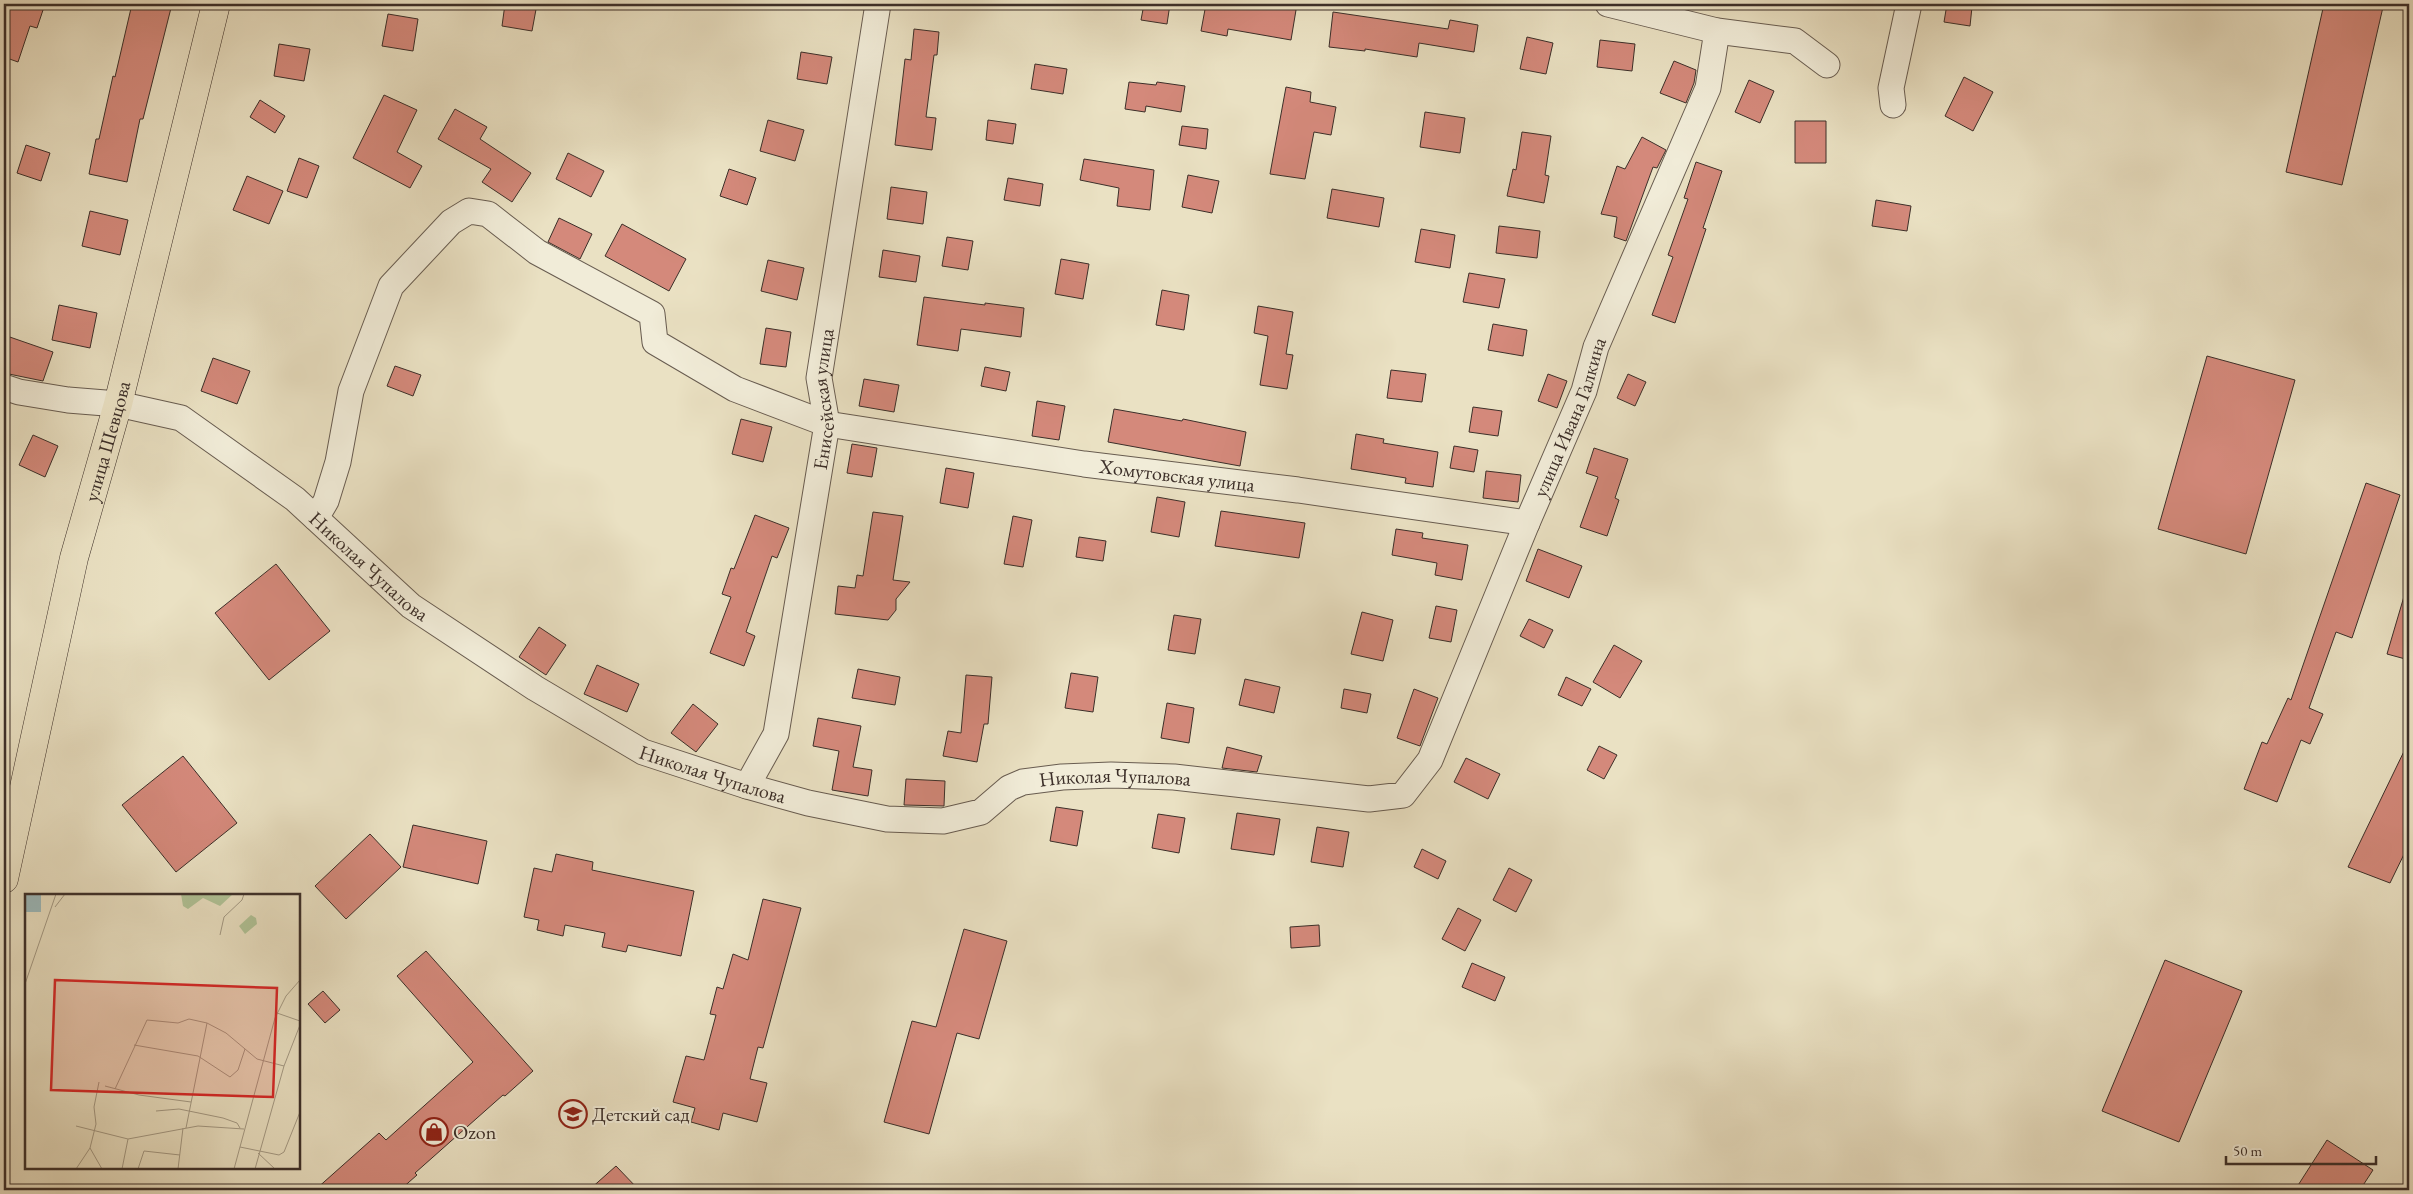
<svg xmlns="http://www.w3.org/2000/svg" width="2413" height="1194" viewBox="0 0 2413 1194" font-family="'EB Garamond',serif">
	<style>
		.building { fill: #d4897b; stroke: #3c2f29 }
		.lines { fill: none; stroke-linecap: round; stroke-linejoin: round }
		.minor-casing { stroke: #685c50; stroke-width: 27 }
		.major-casing { stroke: #3c2f29; stroke-width: 29 }
		.minor { stroke: #f1ecd8; stroke-width: 25 }
		.major { stroke: #eae1c3; stroke-width: 28 }
		.labels { text-anchor: middle; stroke-width: 4; stroke-linejoin: round; paint-order: stroke }
		.street-label { font-size: 20px; fill: #3c2f29; stroke: #f1ecd8 }
		.poi-label { font-size: 20px; fill: #3c2f29; stroke: #f1ecd8; text-anchor: start }
		.inset-road { fill: none; stroke: #a49a85; stroke-width: 1 }
		.view { fill: #d62828; fill-opacity: 0.15; stroke: #d62828; stroke-width: 2.5 }
		.inset-edge { fill: none; stroke: #3c2f29; stroke-width: 2.5 }
	</style>
	<rect width="100%" height="100%" fill="#eae1c3"/>
	<filter id="stains"><feTurbulence type="fractalNoise" baseFrequency=".004" numOctaves="4"/><feColorMatrix values="0 0 0 0 .2 0 0 0 0 .09 0 0 0 0 .02 0 0 0 .5 -.17"/></filter>
	<radialGradient id="worn" r=".72"><stop offset=".6" stop-color="#630" stop-opacity="0"/><stop offset="1" stop-color="#630" stop-opacity=".3"/></radialGradient>
	<path class="building" d="M8 4H45L37 28 30 26 18 62 4 57V18Z
		M132 4H172L143 119H140L127 182 89 174 96 139H99L113 76 115 77Z
		M505 4H537L532 31 502 26Z
		M1144 4H1170L1167 24 1141 20Z
		M1206 4H1297L1291 40 1228 29 1227 36 1201 31Z
		M1947 4 1972 7 1970 26 1944 22Z
		M2324 4H2368L2383 7 2342 185 2286 172Z
		M1333 12 1448 29 1450 20 1478 25 1474 52 1419 43 1417 57 1365 49V51L1329 47Z
		M388 14 418 19 413 51 382 46Z
		M914 29 939 32 937 55H934L926 117 936 118 932 150 895 145 905 59 911 60Z
		M1527 37 1553 43 1546 74 1520 69Z
		M1600 40 1635 44 1632 71 1597 67Z
		M279 44 310 49 304 81 274 76Z
		M801 52 832 57 827 84 797 79Z
		M1674 61 1696 70 1694 83 1686 103 1660 93Z
		M1035 64 1067 69 1063 94 1031 89Z
		M1964 77 1993 92 1973 131 1945 116Z
		M1749 80 1774 91 1760 123 1735 112Z
		M1129 82 1156 85 1157 82 1185 86 1181 112 1146 106 1145 112 1125 109Z
		M1286 87 1311 92 1310 102 1336 107 1331 135 1314 132 1305 179 1270 174Z
		M384 95 417 110 397 152 422 166 410 188 353 158Z
		M260 100 285 116 275 133 250 117Z
		M455 109 487 127 480 139 531 173 512 202 482 182 491 169 438 139Z
		M1425 112 1465 118 1460 153 1420 147Z
		M768 120 804 130 795 161 760 151Z
		M988 120 1016 124 1013 144 986 140Z
		M1795 121H1826V163H1795Z
		M1182 126 1208 129 1206 149 1179 145Z
		M1522 132 1551 136 1545 175 1549 176 1544 203 1507 196 1513 169 1516 170Z
		M1642 137 1666 150 1657 168 1653 167 1626 241 1614 237 1617 217 1601 214 1617 166 1625 169Z
		M26 145 50 153 41 181 17 173Z
		M568 153 604 171 591 197 556 179Z
		M299 158 319 166 307 198 287 191Z
		M1084 159 1154 170 1150 210 1117 206 1119 188 1080 180Z
		M1696 162 1722 171 1703 228 1706 229 1675 323 1652 315 1673 257 1668 255 1688 199 1684 198Z
		M729 169 756 178 747 205 720 196Z
		M1188 175 1219 181 1212 213 1182 207Z
		M247 176 283 191 269 224 233 210Z
		M1008 178 1043 184 1040 206 1004 200Z
		M891 187 927 192 923 224 887 219Z
		M1332 189 1384 198 1379 227 1327 218Z
		M1876 200 1911 206 1907 231 1872 226Z
		M90 211 128 220 120 255 82 246Z
		M559 218 592 234 580 259 548 242Z
		M622 224 686 259 669 291 605 256Z
		M1499 226 1540 231 1537 258 1496 253Z
		M1421 229 1455 235 1450 268 1415 262Z
		M947 237 973 241 968 270 942 266Z
		M883 250 920 256 916 282 879 277Z
		M1061 259 1089 264 1083 299 1055 294Z
		M768 260 804 268 797 300 761 291Z
		M1469 273 1505 279 1499 308 1463 302Z
		M1162 290 1189 295 1184 330 1156 325Z
		M924 297 985 305V303L1024 308 1021 337 961 329 958 351 917 345Z
		M59 305 97 313 90 348 52 340Z
		M1258 306 1293 312 1286 354 1293 355 1287 389 1260 385 1268 336 1254 333Z
		M1493 324 1527 330 1523 356 1488 350Z
		M766 328 791 332 786 367 760 364Z
		M4 335 53 352 43 381 4 373Z
		M2207 356 2295 380 2246 554 2158 529Z
		M213 358 250 371 237 404 201 391Z
		M395 366 421 375 413 396 387 386Z
		M985 367 1010 372 1006 391 981 386Z
		M1391 370 1426 374 1422 402 1387 398Z
		M1548 374 1567 381 1557 408 1538 401Z
		M1628 374 1646 382 1635 406 1617 398Z
		M864 379 899 385 894 412 859 406Z
		M1037 401 1065 406 1059 440 1032 436Z
		M1473 407 1502 411 1498 436 1469 432Z
		M1114 409 1182 421 1183 419 1246 432 1240 466 1108 442Z
		M741 419 772 427 763 462 732 454Z
		M1356 434 1384 439 1383 443 1438 452 1433 487 1405 483 1406 478 1351 469Z
		M33 435 58 446 45 477 19 465Z
		M852 444 877 448 872 477 847 473Z
		M1454 446 1478 450 1474 472 1450 468Z
		M1594 448 1628 459 1615 498 1619 500 1607 536 1580 527 1598 477 1586 473Z
		M946 468 974 473 968 508 940 503Z
		M1486 471 1521 475 1518 502 1483 498Z
		M2366 483 2400 495 2352 638 2336 632 2309 708 2323 714 2310 744 2301 740 2277 802 2244 789 2262 742 2267 744 2288 698 2291 700Z
		M1157 497 1185 502 1179 537 1151 532Z
		M1221 511 1305 523 1299 558 1215 546Z
		M873 512 903 516 893 580 910 582 896 599V610L888 620 835 614 838 586 855 588 857 575 863 576Z
		M755 515 789 528 777 558 772 556 746 632 755 636 744 666 710 653 731 597 722 594 731 568 734 569Z
		M1013 516 1032 520 1023 567 1004 564Z
		M1396 529 1423 533 1422 538 1468 545 1462 580 1435 575 1437 563 1392 555Z
		M1079 537 1106 541 1103 561 1076 557Z
		M1538 549 1582 566 1569 598 1526 581Z
		M276 564 330 631 269 680 215 613Z
		M2405 593 2409 594V660L2387 654Z
		M1436 606 1457 610 1451 642 1429 638Z
		M1362 612 1393 620 1383 661 1351 654Z
		M1174 615 1201 619 1195 654 1168 650Z
		M1529 619 1553 630 1544 648 1520 636Z
		M539 627 566 645 546 675 519 657Z
		M1614 645 1642 661 1620 698 1593 682Z
		M597 665 639 684 627 712 584 694Z
		M858 669 900 677 895 705 852 698Z
		M1071 673 1098 677 1093 712 1065 708Z
		M966 675 992 677 988 724H984L977 762 943 756 948 731 961 733Z
		M1566 677 1591 689 1582 706 1558 695Z
		M1245 679 1280 687 1274 713 1239 705Z
		M1344 689 1371 694 1367 713 1341 708Z
		M1414 689 1438 698 1420 746 1397 738Z
		M1167 703 1194 708 1189 743 1161 738Z
		M693 704 718 724 696 752 671 733Z
		M818 718 861 726 853 767 872 770 868 796 832 790 839 751 813 746Z
		M2409 741V844L2390 883 2348 867Z
		M1599 746 1617 755 1604 779 1587 770Z
		M1227 747 1262 756 1257 772 1222 768Z
		M183 756 237 823 176 872 122 805Z
		M1466 758 1500 774 1488 799 1454 782Z
		M906 779 945 781 944 806 904 805Z
		M1056 807 1083 811 1077 846 1050 841Z
		M1237 813 1280 819 1274 855 1231 849Z
		M1158 814 1185 818 1179 853 1152 848Z
		M413 825 487 841 478 884 403 867Z
		M1317 827 1349 832 1343 867 1311 862Z
		M370 834 401 867 346 919 315 886Z
		M1422 849 1446 861 1438 879 1414 867Z
		M556 854 593 862 592 870 694 891 681 956 628 945 626 952 602 947 605 933 565 925 563 936 537 930 539 920 524 917 534 868 552 872Z
		M1509 868 1532 880 1516 912 1493 900Z
		M763 899 801 908 763 1048 758 1047 750 1079 767 1083 757 1122 723 1113 719 1130 691 1122 695 1108 673 1102 686 1056 704 1060 716 1015 710 1014 717 987 723 989 733 954 748 960Z
		M1458 908 1481 920 1465 951 1442 939Z
		M1319 925 1320 946 1291 948 1290 927Z
		M964 929 1007 941 979 1039 957 1033 929 1134 884 1122 912 1021 936 1027Z
		M426 951 533 1071 505 1096 503 1095 415 1173 417 1175 400 1190H315L379 1133 386 1140 473 1062 397 976Z
		M2165 960 2242 991 2179 1142 2102 1111Z
		M1472 963 1505 977 1495 1001 1462 987Z
		M323 991 340 1010 325 1023 308 1004Z
		M2327 1140 2373 1170 2360 1190H2295Z
		M616 1166 639 1190H589Z"/>
	<g class="lines">
		<defs>
			<g id="minor">
				<path d="M1608 4 1717 31 1795 41 1827 65"/>
				<path d="M1893 105 1891 88 1909 4"/>
				<path id="s1" d="M4 387 19 392 68 400 118 404 181 418 295 499 411 606 535 688 643 752 747 786 808 803 887 819 943 821 981 812 1009 788 1023 782 1062 777 1111 775 1174 777 1369 799 1403 795 1430 760 1527 523 1584 391 1596 347 1708 88 1717 31"/>
				<path id="s2" d="M316 518 326 501 338 462 351 391 391 286 451 222 469 211 488 214 537 252 652 314 655 342 735 389 827 424 1084 464 1298 490 1527 523"/>
				<path id="s3" d="M747 786 776 734 827 424 819 378 878 4"/>
			</g>
			<g id="major">
				<path id="s4" d="M4 879 74 558 118 404 216 4"/>
			</g>
		</defs>
		<use href="#minor" class="minor-casing"/>
		<use href="#major" class="major-casing"/>
		<use href="#minor" class="minor"/>
		<use href="#major" class="major"/>
	</g>
	<defs>
		<symbol id="school-ring" viewBox="-11 -11 22 22"><circle r="9.5" fill="#f1ecd8" stroke="#8f2418" stroke-width="1.5"/><path d="M0-5L7-2L0 1L-7-2ZM-4 1L0 2.5L4 1V4Q0 6-4 4Z" fill="#8f2418"/></symbol>
		<symbol id="shop-ring" viewBox="-11 -11 22 22"><circle r="9.5" fill="#f1ecd8" stroke="#8f2418" stroke-width="1.5"/><path d="M-5-2.5h2.3a2.7 3.5 0 0 1 5.4 0H5L5.5 6h-11ZM-1.5-2.5h3a1.5 2.3 0 0 0-3 0Z" fill="#8f2418"/></symbol>
	</defs>
	<g fill-rule="evenodd">
		<use href="#school-ring" x="557" y="1098" width="32" height="32"/>
		<use href="#shop-ring" x="418" y="1116" width="32" height="32"/>
	</g>
	<g class="labels">
		<g class="street-label">
			<text dy="7" stroke="none"><textPath href="#s3" startOffset="399">Енисейская улица</textPath></text>
			<text dy="7" stroke="none"><textPath href="#s1" startOffset="1949">улица Ивана Галкина</textPath></text>
			<text dy="7" stroke="none"><textPath href="#s4" startOffset="450">улица Шевцова</textPath></text>
			<text dy="7" stroke="none"><textPath href="#s2" startOffset="1139">Хомутовская улица</textPath></text>
			<text dy="7" stroke="none"><textPath href="#s1" startOffset="420">Николая Чупалова</textPath></text>
			<text dy="7" stroke="none"><textPath href="#s1" startOffset="825">Николая Чупалова</textPath></text>
			<text dy="7" stroke="none"><textPath href="#s1" startOffset="1245">Николая Чупалова</textPath></text>
		</g>
		<g class="poi-label">
			<text x="592" y="1121">Детский сад</text>
			<text x="453" y="1139">Ozon</text>
		</g>
	</g>
	<g transform="translate(25 894)">
		<rect width="275" height="275" fill="#eae1c3"/>
		<path d="M156 0H208L195 12 178 4 163 15 158 12ZM226 21 231 24 232 30 220 40 214 32Z" fill="#b1c498"/>
		<path d="M0 0H16V18H0Z" fill="#9cbbbe"/>
		<path class="inset-road" d="M30 13 40 0M195 41 199 23 217 6 219 0M0 90 31 0M252 119 275 127M109 151 173 162 205 183 213 176 220 155M80 192 114 201 166 208M90 195 122 126 153 129 164 125 182 129 201 139 232 165 259 172M131 217 154 215 198 224 212 229 215 234M51 232 103 245 173 232 219 235M161 234 182 129M215 253 254 261 259 258 275 218M65 254 77 275M233 259 250 275M51 275 65 254 71 230 69 213 74 188M97 275 103 245M113 275 119 257 155 261M153 275 158 234M209 275 250 124 261 102 275 86M230 275 259 172 275 131"/>
		<path class="view" d="M30 86 252 94 248 203 26 196Z"/>
		<rect width="275" height="275" class="inset-edge"/>
	</g>
	<rect width="2413" height="1194" fill="none" stroke="#eae1c3" stroke-width="20"/>
	<rect x="5" y="5" width="2403" height="1184" fill="none" stroke="#3c2f29" stroke-width="2.5"/>
	<rect x="10" y="10" width="2393" height="1174" fill="none" stroke="#3c2f29"/>
	<path d="M2226 1156v8h150v-8" fill="none" stroke="#3c2f29" stroke-width="2.5"/>
	<text x="2233" y="1156" font-size="15" fill="#3c2f29" stroke="#f1ecd8" stroke-width="4" paint-order="stroke">50 m</text>
	<rect width="100%" height="100%" filter="url(#stains)"/>
	<rect width="100%" height="100%" fill="url(#worn)"/>
</svg>
